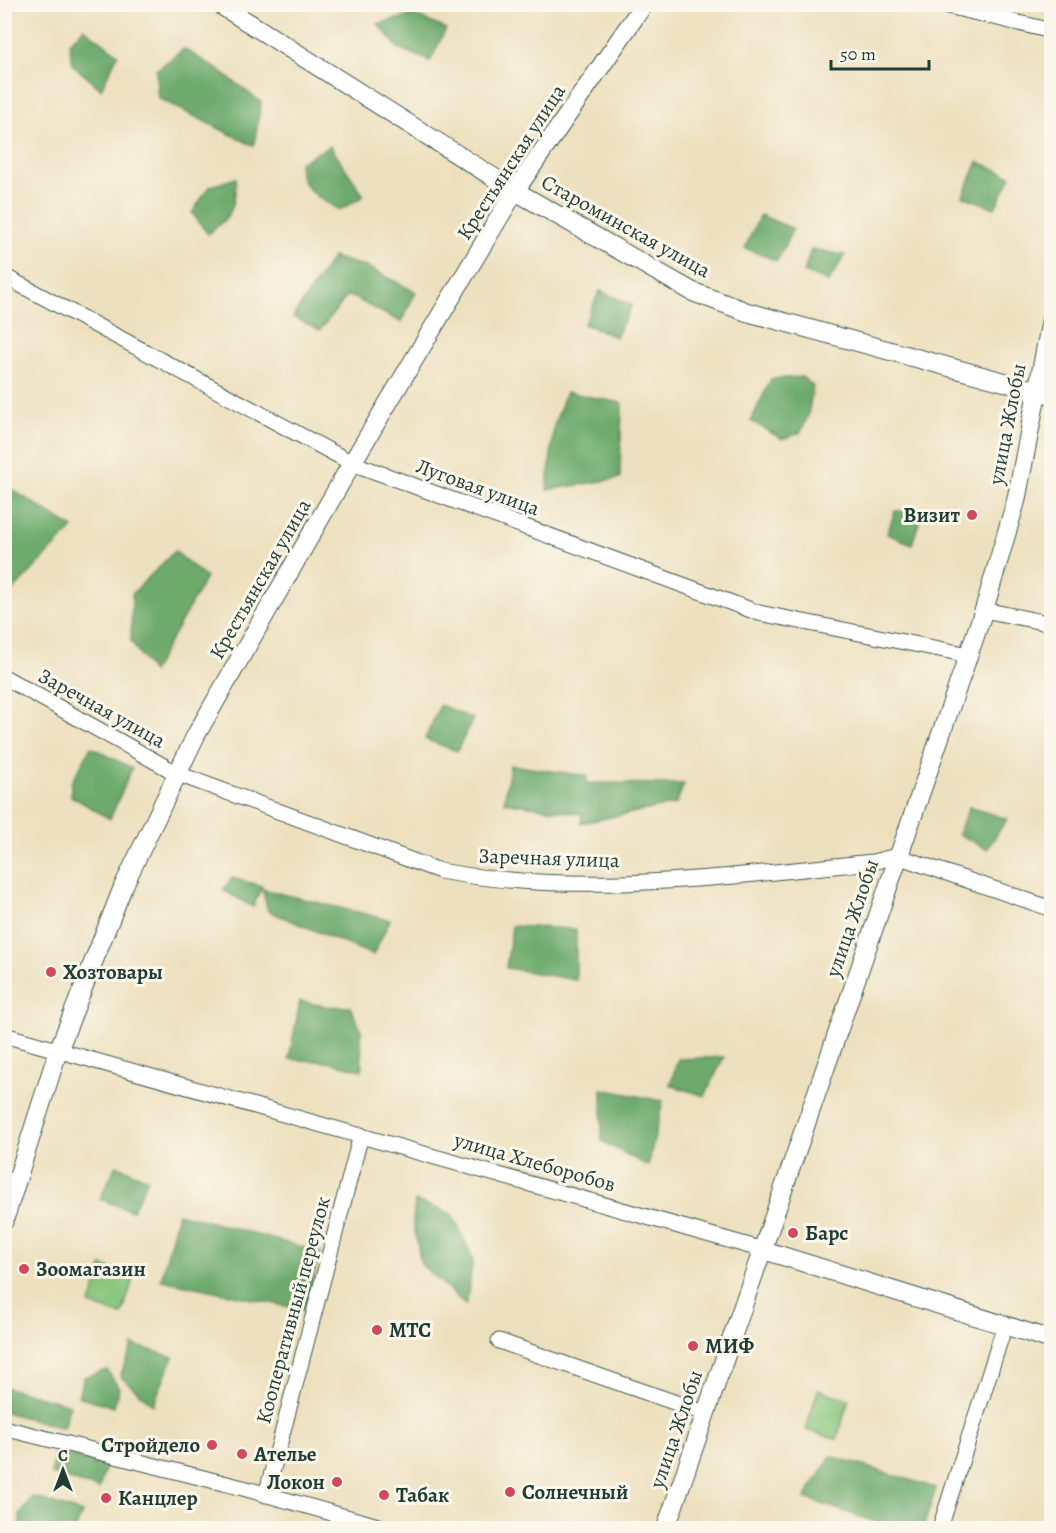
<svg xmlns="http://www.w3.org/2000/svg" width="1056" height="1533" viewBox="0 0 1056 1533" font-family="Alegreya,serif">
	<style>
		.green { fill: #87c57c; stroke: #538158; stroke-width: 1.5 }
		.forest { fill: #6daa6c; stroke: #467450; stroke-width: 1.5 }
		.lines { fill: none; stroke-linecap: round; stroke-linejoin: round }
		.minor-casing { stroke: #3e5549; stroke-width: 17 }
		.tertiary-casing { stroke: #3e5549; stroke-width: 20 }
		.minor { stroke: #fff; stroke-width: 15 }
		.tertiary { stroke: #fff; stroke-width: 18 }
		.poi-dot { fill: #d1495b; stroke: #fbf7ec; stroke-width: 2 }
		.labels { text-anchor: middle; stroke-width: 6; stroke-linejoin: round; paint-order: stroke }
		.street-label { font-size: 21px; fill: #1f3d34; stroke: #fbf7ec }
		.poi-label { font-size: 21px; font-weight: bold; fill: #1f3d34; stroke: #fbf7ec; text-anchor: start }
	</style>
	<rect width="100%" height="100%" fill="#fbf7ec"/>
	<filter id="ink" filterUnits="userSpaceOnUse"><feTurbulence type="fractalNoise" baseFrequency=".0167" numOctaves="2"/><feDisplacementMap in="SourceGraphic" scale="12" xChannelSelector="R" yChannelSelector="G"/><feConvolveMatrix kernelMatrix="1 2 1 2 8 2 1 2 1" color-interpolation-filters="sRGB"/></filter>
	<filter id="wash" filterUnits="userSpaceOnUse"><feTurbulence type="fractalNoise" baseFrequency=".008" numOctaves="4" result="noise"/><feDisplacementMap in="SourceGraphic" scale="24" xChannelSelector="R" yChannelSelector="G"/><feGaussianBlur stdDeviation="1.35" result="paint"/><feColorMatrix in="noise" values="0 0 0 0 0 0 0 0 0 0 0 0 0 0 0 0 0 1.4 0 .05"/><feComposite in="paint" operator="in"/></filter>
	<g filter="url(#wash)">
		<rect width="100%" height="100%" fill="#ede0be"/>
		<path class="green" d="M102 1266 134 1275 122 1315 90 1305Z
			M818 1390 849 1399 837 1439 806 1430Z"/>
		<path class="forest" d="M413 15 446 29 430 61 398 48 378 24Z
			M84 28 118 54 101 89 73 65 69 43Z
			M184 49 217 69 261 102 254 146 158 98 156 70Z
			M330 146 364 196 340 210C319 198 300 190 299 163Z
			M978 162 1011 176 995 208 963 196Z
			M236 178C235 208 233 215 208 234L192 213 209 187Z
			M760 215 793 229 777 261 745 248Z
			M811 249 845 255 828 282 804 272Z
			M333 257 369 268 416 292 401 322 348 295 320 330 293 317Z
			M600 291 632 305 616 337 584 324Z
			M802 377 813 386 808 416 800 433 782 439 751 421 771 379Z
			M566 392 622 403 620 478 547 490 554 426Z
			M11 489 73 528 5 599V490Z
			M895 511H923L912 544 887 534Z
			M175 551 206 578 152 672 131 641 132 594Z
			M440 705 473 719 457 751 425 739Z
			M91 747 132 768 110 819 71 796V783Z
			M510 765 587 776V783L684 784 676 804 581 823 582 814 504 802Z
			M969 807 1007 819 987 849 958 834Z
			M232 878 262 886 253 907 223 890Z
			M262 889 390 920 373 955 268 911Z
			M512 926 576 929V980L506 968Z
			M300 1001 323 1006 350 1007 361 1030 362 1070 328 1062 289 1059Z
			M724 1057 705 1096 670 1085 678 1059Z
			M602 1089 663 1101 648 1166 602 1141Z
			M116 1165 148 1179 132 1211 100 1199Z
			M415 1201 452 1214 473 1259 466 1305 421 1264 413 1221Z
			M178 1213 320 1252 305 1310 161 1280Z
			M133 1345 173 1357 153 1405 120 1376Z
			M107 1370 119 1388 114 1407 78 1396 84 1377Z
			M5 1387 70 1405 63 1428 5 1412Z
			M56 1451 106 1466 99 1489 51 1474Z
			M831 1456 936 1488 923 1528H893L805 1498Z
			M33 1497 82 1513 76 1528H20V1515Z"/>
	</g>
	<g filter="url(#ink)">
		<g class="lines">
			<defs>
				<path id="minor" d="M940 4 1052 31
					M4 276 352 463 759 613 969 655
					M984 610 1052 624
					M4 677 178 774 440 871C582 897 730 876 873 862L897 856 1052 909
					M4 1035 760 1249
					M499 1341 705 1413
					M4 1428 243 1488 385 1528
					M266 1495 361 1135
					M940 1528 1005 1325"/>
				<path id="tertiary" d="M219 4 515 191 693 292 747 312 1052 395
					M4 1221 58 1051 123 887 196 735 352 463 515 191 644 4
					M760 1249 1052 1340
					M666 1528 984 610 1016 501 1052 315"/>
			</defs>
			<use href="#minor" class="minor-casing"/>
			<use href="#tertiary" class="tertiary-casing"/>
			<use href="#minor" class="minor"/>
			<use href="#tertiary" class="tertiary"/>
		</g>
	</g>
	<g class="poi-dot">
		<circle cx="972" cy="515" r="6"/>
		<circle cx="51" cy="972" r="6"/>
		<circle cx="793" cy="1233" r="6"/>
		<circle cx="24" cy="1269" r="6"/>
		<circle cx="377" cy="1330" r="6"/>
		<circle cx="693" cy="1346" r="6"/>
		<circle cx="212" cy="1445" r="6"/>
		<circle cx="242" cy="1454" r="6"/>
		<circle cx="337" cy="1482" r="6"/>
		<circle cx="510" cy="1492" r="6"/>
		<circle cx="384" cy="1495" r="6"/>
		<circle cx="106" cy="1498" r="6"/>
	</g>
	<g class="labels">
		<g class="street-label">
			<text transform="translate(511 162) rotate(-57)" y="7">Крестьянская улица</text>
			<text transform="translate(626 226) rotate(29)" y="7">Староминская улица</text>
			<text transform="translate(1007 424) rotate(-79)" y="7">улица Жлобы</text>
			<text transform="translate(478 487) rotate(20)" y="7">Луговая улица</text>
			<text transform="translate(260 579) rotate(-60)" y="7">Крестьянская улица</text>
			<text transform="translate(102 708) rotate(29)" y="7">Заречная улица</text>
			<text transform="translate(549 858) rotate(2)" y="7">Заречная улица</text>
			<text transform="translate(852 918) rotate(-71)" y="7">улица Жлобы</text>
			<text transform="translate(535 1162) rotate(16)" y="7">улица Хлеборобов</text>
			<text transform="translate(293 1310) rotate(-75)" y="7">Кооперативный переулок</text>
			<text transform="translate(676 1429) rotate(-71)" y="7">улица Жлобы</text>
		</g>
		<g class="poi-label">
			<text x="960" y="522" text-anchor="end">Визит</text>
			<text x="63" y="979">Хозтовары</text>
			<text x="805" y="1240">Барс</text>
			<text x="36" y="1276">Зоомагазин</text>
			<text x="389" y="1337">МТС</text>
			<text x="705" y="1353">МИФ</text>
			<text x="200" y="1452" text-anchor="end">Стройдело</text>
			<text x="254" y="1461">Ателье</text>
			<text x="325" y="1489" text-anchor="end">Локон</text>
			<text x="522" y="1499">Солнечный</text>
			<text x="396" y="1502">Табак</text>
			<text x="118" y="1505">Канцлер</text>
		</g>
	</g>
	<rect width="1056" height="1533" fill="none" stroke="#fbf7ec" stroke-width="24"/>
	<g transform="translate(63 1470)" stroke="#fbf7ec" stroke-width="4.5" paint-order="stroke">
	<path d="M0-4.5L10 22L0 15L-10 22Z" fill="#1f3d34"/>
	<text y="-9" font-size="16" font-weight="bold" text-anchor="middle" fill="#1f3d34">С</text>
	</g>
	<path d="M831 60v9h98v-9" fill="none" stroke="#1f3d34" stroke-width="3"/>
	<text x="840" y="60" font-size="18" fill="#1f3d34" stroke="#fbf7ec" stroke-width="4.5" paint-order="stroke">50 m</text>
</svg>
